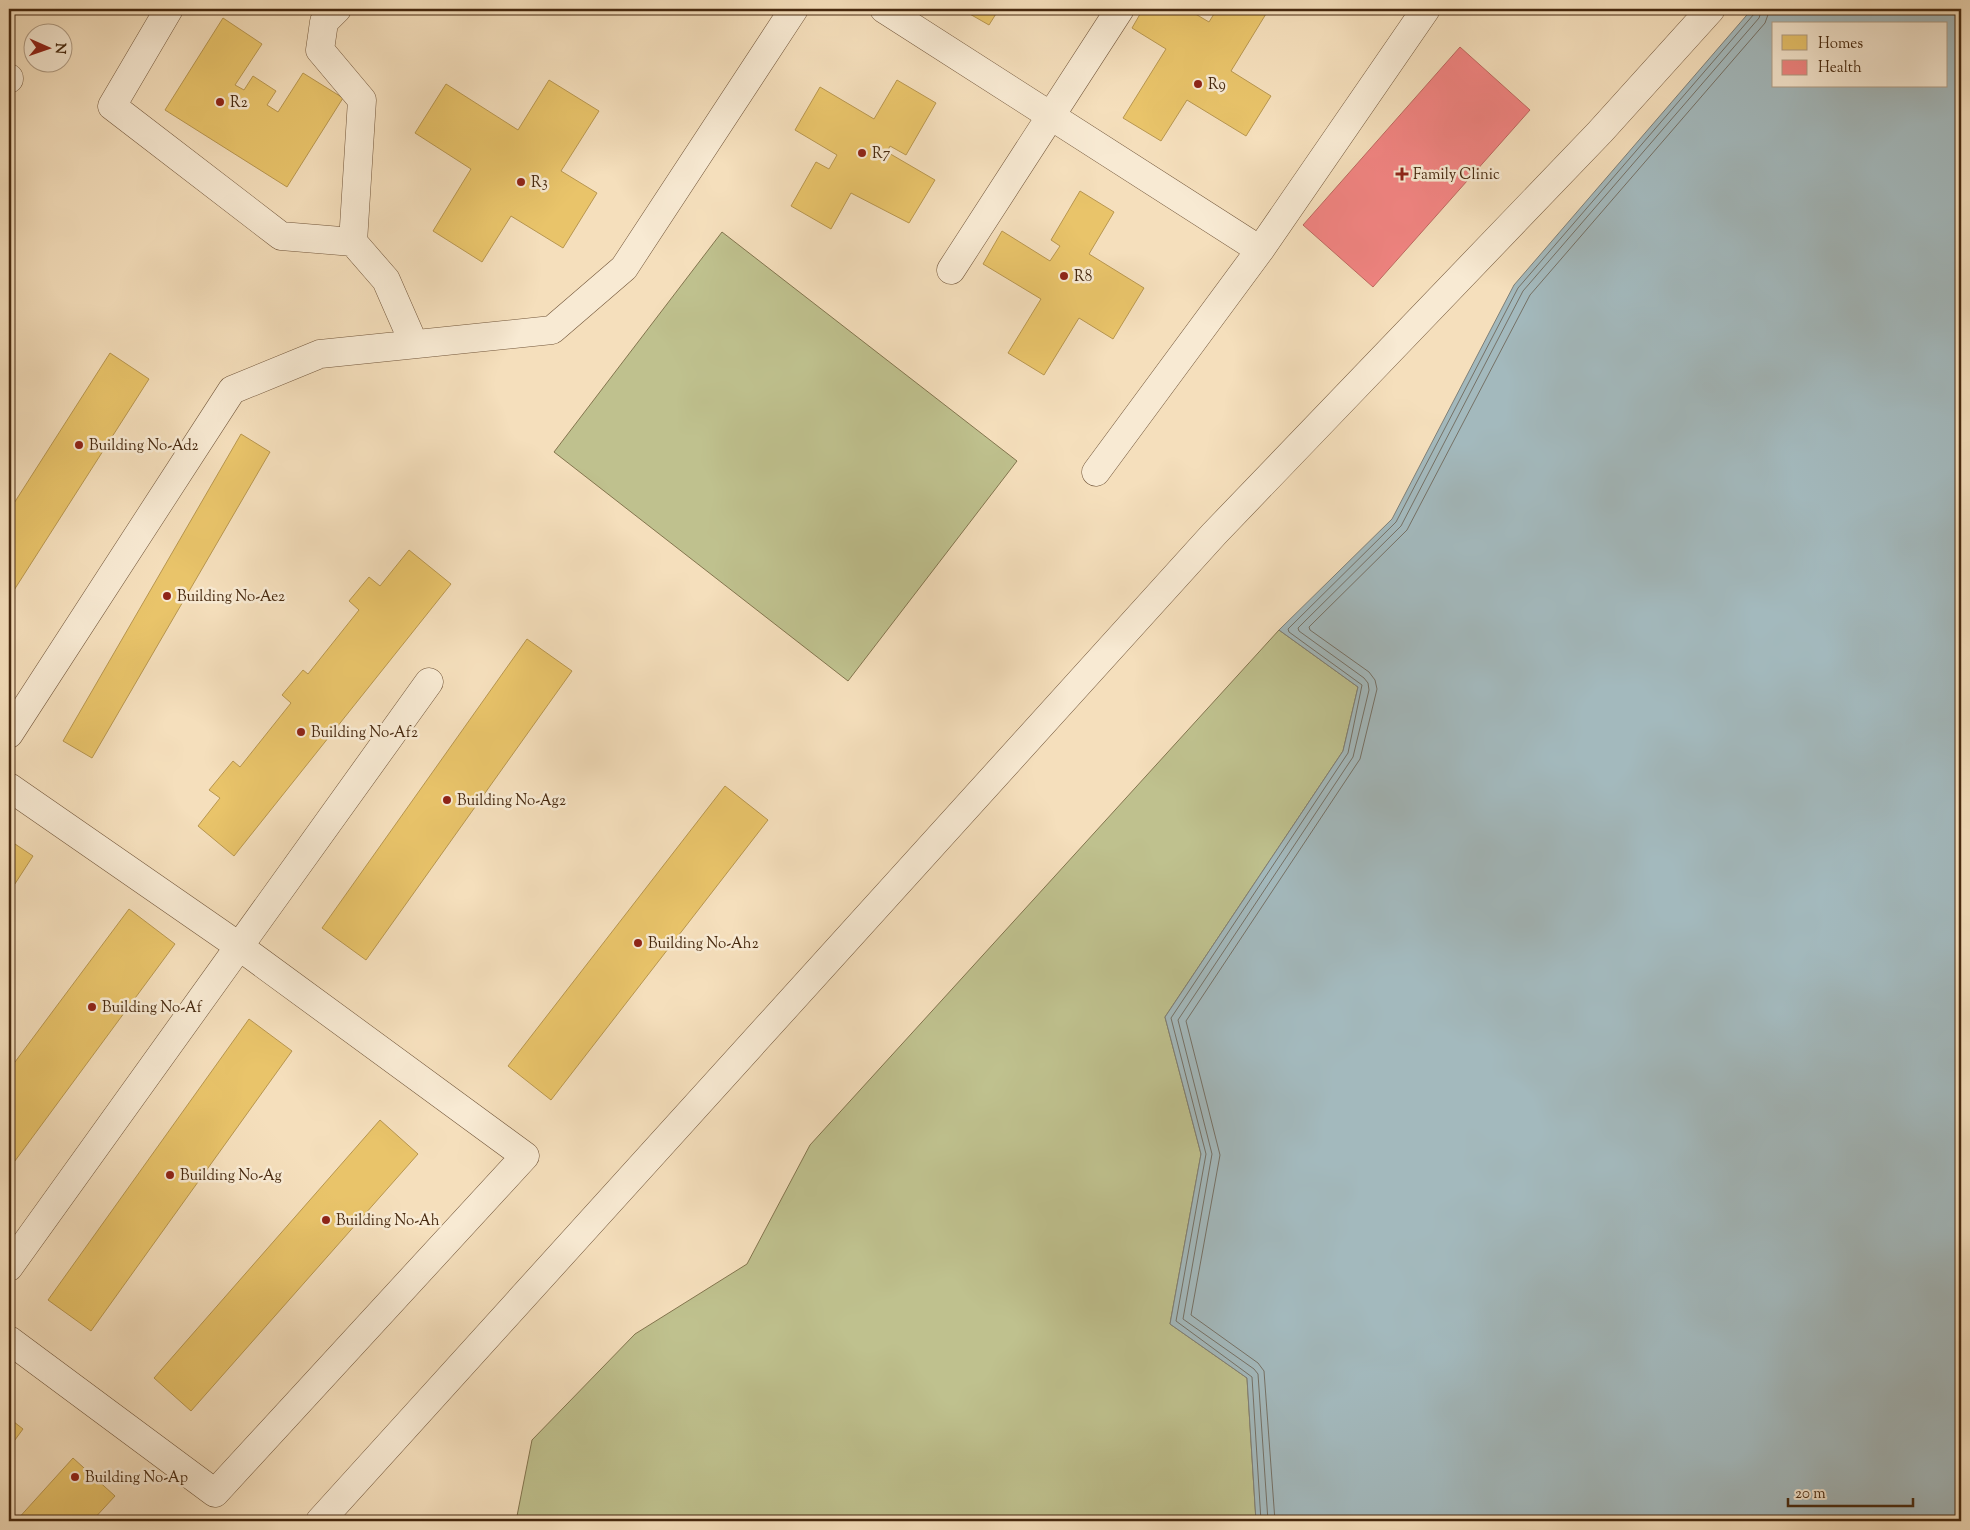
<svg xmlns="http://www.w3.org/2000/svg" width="1970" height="1530" viewBox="0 0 1970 1530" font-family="'Sorts Mill Goudy',serif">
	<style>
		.green { fill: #bfc18e; stroke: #83754e }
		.water { fill: #a3b9bd; stroke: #7e7f77; fill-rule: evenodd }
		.homes { fill: #e9c46a; stroke: #b8964f }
		.health { fill: #f28482; stroke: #bf6960 }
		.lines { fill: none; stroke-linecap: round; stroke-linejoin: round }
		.shore { stroke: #757166; stroke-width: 1 }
		.minor-casing { stroke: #72563a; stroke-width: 29 }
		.minor { stroke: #f8ead3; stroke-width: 28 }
		.poi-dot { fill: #8f2418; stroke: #f8ead3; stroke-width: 2 }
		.labels { text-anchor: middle; stroke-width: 5; stroke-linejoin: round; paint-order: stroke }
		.poi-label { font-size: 15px; fill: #47290f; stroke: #f8ead3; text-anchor: start }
	</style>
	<rect width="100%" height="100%" fill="#f5dfbc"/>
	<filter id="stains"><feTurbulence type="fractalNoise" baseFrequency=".004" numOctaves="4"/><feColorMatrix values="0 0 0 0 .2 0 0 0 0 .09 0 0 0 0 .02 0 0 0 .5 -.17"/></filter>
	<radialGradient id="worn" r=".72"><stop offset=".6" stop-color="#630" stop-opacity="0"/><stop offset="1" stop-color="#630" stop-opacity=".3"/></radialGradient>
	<path class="green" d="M722 232 1017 461 848 681 554 452Z
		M1279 630 1358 687 1343 751 1165 1017 1201 1154 1170 1324 1247 1378 1256 1521H516L532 1440 635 1334 747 1264 810 1145Z"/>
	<path class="water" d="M1752 9H1961V1521H1256L1247 1378 1170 1324 1201 1154 1165 1017 1343 751 1358 687 1279 630 1392 519 1514 285ZM1774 24H1946V86H1774Z"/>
	<path class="homes" d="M961 9H999L989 25Z
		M1143 9H1187L1209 22 1217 9H1269L1231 71 1271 96 1246 136 1187 100 1161 141 1123 118 1166 49 1132 28Z
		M223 18 262 44 235 85 244 90 253 76 276 91 267 105 278 112 303 73 343 98 287 187 165 110Z
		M549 80 599 111 561 171 597 193 563 248 511 216 482 262 433 231 471 169 415 133 446 84 518 130Z
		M897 80 936 103 906 155 890 146 887 152 935 180 909 223 851 193 831 229 791 206 816 162 829 169 837 155 795 130 820 87 874 119Z
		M1080 191 1114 212 1089 254 1144 288 1113 339 1079 318 1044 375 1008 353 1041 299 983 264 1002 231 1050 261 1060 246 1051 240Z
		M110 353 149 379 9 598V511Z
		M241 434 270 452 92 758 63 741Z
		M409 550 451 584 234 856 198 826 220 798 209 790 233 761 240 767 291 703 282 695 303 670 308 674 359 610 349 601 369 577 380 586Z
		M527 639 572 671 366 960 322 928Z
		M725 786 768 820 551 1100 508 1066Z
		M9 840 33 856 9 893Z
		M129 909 175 944 9 1169V1070Z
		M249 1019 292 1051 91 1331 48 1300Z
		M380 1120 418 1154 191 1411 154 1378Z
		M9 1418 23 1429 9 1448Z
		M73 1458 115 1496 92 1521H16Z"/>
	<path class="health" d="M1460 47 1530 110 1373 287 1303 225Z"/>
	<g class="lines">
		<path class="shore" d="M1261 1521 1252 1377 1176 1321 1206 1154 1171 1018 1348 753 1362 685 1289 632 1288 629 1396 522 1518 288 1754 14 1756 9
			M1268 1521 1258 1374 1254 1369 1183 1319 1212 1154 1178 1020 1353 757 1369 690 1368 683 1364 678 1299 631 1298 628 1401 526 1523 291 1759 18 1762 9
			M1275 1521 1264 1371 1258 1363 1191 1315 1220 1155 1186 1021 1360 759 1377 689 1375 680 1369 672 1310 630 1309 627 1407 530 1530 295 1765 23 1770 9"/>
		<defs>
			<path id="minor" d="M169 9 112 106 281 236 353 242
				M337 9 324 22 320 50 362 100 353 242 386 280 414 344
				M884 9 1260 250
				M9 79V78
				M951 270 1120 9
				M1096 472 1260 250 1426 9
				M9 734 232 390 320 354 552 330 624 268 794 9
				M9 787 240 947 525 1156 215 1493 9 1340
				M9 1267 429 682
				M320 1521 1214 534 1600 132 1711 9"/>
		</defs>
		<use href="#minor" class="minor-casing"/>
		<use href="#minor" class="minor"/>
	</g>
	<g class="poi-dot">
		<circle cx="1198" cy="84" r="5"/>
		<circle cx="220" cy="102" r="5"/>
		<circle cx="862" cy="153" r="5"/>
		<path d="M1399.5 166.5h5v5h5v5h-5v5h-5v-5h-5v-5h5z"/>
		<circle cx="521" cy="182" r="5"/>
		<circle cx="1064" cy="276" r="5"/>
		<circle cx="79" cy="445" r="5"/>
		<circle cx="167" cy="596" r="5"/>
		<circle cx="301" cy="732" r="5"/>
		<circle cx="447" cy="800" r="5"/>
		<circle cx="638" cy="943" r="5"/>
		<circle cx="92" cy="1007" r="5"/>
		<circle cx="170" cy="1175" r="5"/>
		<circle cx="326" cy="1220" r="5"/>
		<circle cx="75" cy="1477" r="5"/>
	</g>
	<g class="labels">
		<g class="poi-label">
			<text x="1208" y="89">R9</text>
			<text x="230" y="107">R2</text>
			<text x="872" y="158">R7</text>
			<text x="1413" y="179">Family Clinic</text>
			<text x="531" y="187">R3</text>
			<text x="1074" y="281">R8</text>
			<text x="89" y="450">Building No-Ad2</text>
			<text x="177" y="601">Building No-Ae2</text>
			<text x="311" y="737">Building No-Af2</text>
			<text x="457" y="805">Building No-Ag2</text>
			<text x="648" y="948">Building No-Ah2</text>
			<text x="102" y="1012">Building No-Af</text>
			<text x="180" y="1180">Building No-Ag</text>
			<text x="336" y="1225">Building No-Ah</text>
			<text x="85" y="1482">Building No-Ap</text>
		</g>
	</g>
	<rect width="1970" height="1530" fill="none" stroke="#f5dfbc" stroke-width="30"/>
	<rect x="10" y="10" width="1950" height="1510" fill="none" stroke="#47290f" stroke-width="2.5"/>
	<rect x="15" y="15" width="1940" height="1500" fill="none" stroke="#47290f"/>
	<rect x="1772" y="22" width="175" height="65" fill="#f8ead3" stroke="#b19d85"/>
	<rect x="1782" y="35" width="25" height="15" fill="#e9c46a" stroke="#b19d85"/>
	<text x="1818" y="48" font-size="15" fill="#47290f">Homes</text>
	<rect x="1782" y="60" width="25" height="15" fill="#f28482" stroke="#b19d85"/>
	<text x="1818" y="72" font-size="15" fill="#47290f">Health</text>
	<g transform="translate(48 48) rotate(92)"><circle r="24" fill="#f8ead3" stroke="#b19d85"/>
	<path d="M0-4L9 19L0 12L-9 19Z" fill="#8f2418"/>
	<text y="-8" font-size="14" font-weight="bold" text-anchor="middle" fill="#47290f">N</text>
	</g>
	<path d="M1788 1498v8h125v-8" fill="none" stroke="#47290f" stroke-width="2.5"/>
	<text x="1795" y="1498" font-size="15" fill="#47290f" stroke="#f8ead3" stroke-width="4" paint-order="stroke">20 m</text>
	<rect width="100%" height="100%" filter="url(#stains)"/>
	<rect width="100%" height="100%" fill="url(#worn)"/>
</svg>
